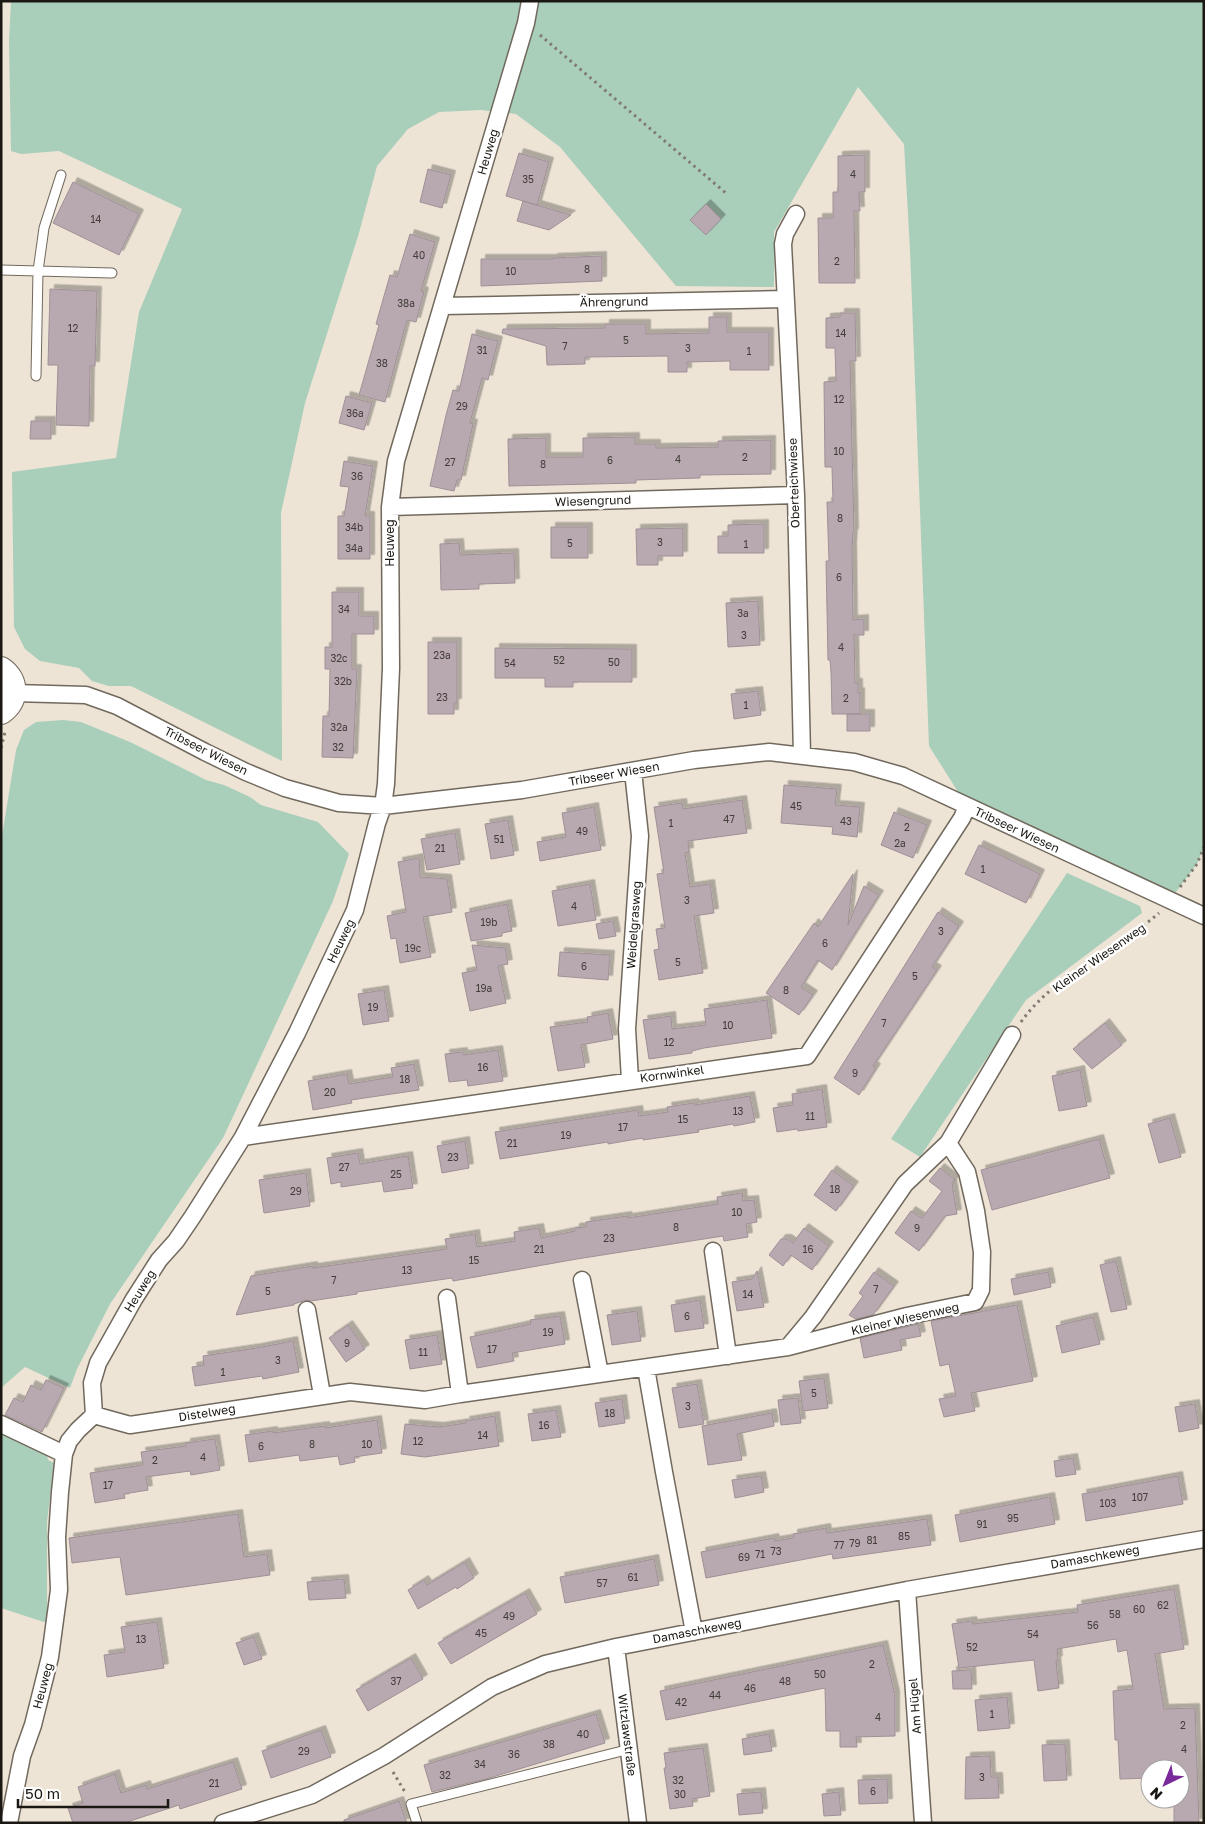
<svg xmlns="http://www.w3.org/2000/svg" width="1205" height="1824" viewBox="0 0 1205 1824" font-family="'Golos Text',sans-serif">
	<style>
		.green { fill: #a9ceba }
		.building { fill: #b8a8b0; stroke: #9f9097; filter: url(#shadow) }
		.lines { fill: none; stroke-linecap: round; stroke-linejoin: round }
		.lane-casing { stroke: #71695d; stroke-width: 11 }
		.street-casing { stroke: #71695d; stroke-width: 19 }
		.secondary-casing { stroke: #71695d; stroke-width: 26 }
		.path { stroke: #807a71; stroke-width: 3; stroke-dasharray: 2.5 4; stroke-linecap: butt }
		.lane { stroke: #fff; stroke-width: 9 }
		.street { stroke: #fff; stroke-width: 16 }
		.secondary { stroke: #fff; stroke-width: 24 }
		.labels { text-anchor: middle; stroke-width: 5; stroke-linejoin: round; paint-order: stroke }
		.number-label { font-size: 10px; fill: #423c3a }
		.street-label { font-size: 12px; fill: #1b1813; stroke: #fff }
	</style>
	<defs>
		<filter id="shadow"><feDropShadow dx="4.5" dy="-4.5" stdDeviation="0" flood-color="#0004"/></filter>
	</defs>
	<rect width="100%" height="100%" fill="#ede4d6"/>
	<path class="green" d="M11 1H1204V847L1197 864 1170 900 967 806 929 746 910 250 904 144 858 87 774 232V287L676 286 560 147 516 114 481 110 439 112 408 129 377 166 359 233 305 403 281 513 282 761 131 686H109L92 681 79 668 40 661 25 649 14 627 12 472 116 458 139 312 182 209 59 151 21 154 11 151 9 42Z
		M63 720 81 722 130 742 206 780 224 785 250 797 261 805 318 822 349 854 333 901 223 1138 110 1304 77 1369 70 1388 25 1367 1 1388V842L16 750 24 730 36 722Z
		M1067 873 1140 906 1142 913 1026 1000 920 1157 891 1139Z
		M1 1432 47 1454 48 1460 54 1463 47 1522V1623L1 1608Z"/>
	<path class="building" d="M519 153 549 162 537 205 506 196Z
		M865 155V192H859L860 211H854L855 283H819L818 218H833V192H838V156Z
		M428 169 451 175 442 208 420 202Z
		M73 182 139 214 119 255 53 223Z
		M523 201 571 215 549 230 517 221Z
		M706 204 721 219 706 235 690 220Z
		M410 234 435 242 421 291 424 292 416 322 407 320 385 402 359 395 379 325 376 324 390 275 397 277Z
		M602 256V281L481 286V259H553V258Z
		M50 289 97 291 95 366H90L89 426 56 425 58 365H48Z
		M840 313H855L856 361H850L854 533H853L852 546 853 620 864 619V635H854L855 683H858V693L860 692V714H832L831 672 830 660H828L826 561H829L827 502H833L832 467H825L824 382 836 381 835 348H826V318L840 317Z
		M709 317H727V332H769V370H730V361L687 362V372H668V356L585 357V364L547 365 546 346 502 333 503 329 605 328V324H646V334L709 333Z
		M472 334 498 341 488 380 482 378 470 423 473 424 461 480H457L454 491 430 486 446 415 453 390 459 391Z
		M346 396 372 403 364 430 339 423Z
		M31 421H51V439H30Z
		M635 437V444H656V448L718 447V441L771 440V474L700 475V478L636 480V483L509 486 508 439 546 438V457H583V438Z
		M344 461 373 466 365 516H370V559H338V516H344L349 487 340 486Z
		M764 524V553H718V536H728V525Z
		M551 527H588V558H551Z
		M683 528V556H658V565H637L636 529Z
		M459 543 460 555 514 553 515 583 479 584V589L441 590 440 544Z
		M332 592H359V616H374V634H352V669H357L353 758 322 757 323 716H329L330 669H325V647H332Z
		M758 601 760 645 728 647 726 603Z
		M428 642H457V703H454V714H428Z
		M495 648 632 649V682H573V687H545V678H495Z
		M758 691 761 715 734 719 731 694Z
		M847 714H870V731H847Z
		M784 785 837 789 835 805 860 807 857 837 832 834 833 827 781 823Z
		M742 800 747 833 688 841 689 852 685 853 690 887 710 884 714 913 694 916 703 973 659 980 654 950 659 949 656 929 665 928 657 874 664 873 654 807 682 803 683 809Z
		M594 807 601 850 540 861 537 842 566 837 562 813Z
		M894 812 927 825 913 858 881 845Z
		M508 820 514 855 491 859 485 824Z
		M455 833 460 864 427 870 421 839Z
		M979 845 1040 874 1026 903 965 874Z
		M419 858 420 877 447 879 452 912 423 917 431 957 400 963 396 938 391 939 387 916 406 912 398 862Z
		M853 874 848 925 864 886 879 895 832 970 818 960 801 987 813 995 799 1015 766 993 814 923 818 927Z
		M590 884 596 920 558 926 552 891Z
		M507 904 512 931 502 933V936L471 941 465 913Z
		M938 912 959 926 932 967 937 970 873 1066 876 1068 859 1095 834 1078Z
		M613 921 616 936 599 939 596 924Z
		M472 945 505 948 508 964 498 966 506 1003 470 1011 462 973 477 970Z
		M560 952 610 955 608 980 558 976Z
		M384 990 389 1021 363 1025 358 994Z
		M767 1000 772 1038 704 1048 692 1051V1053L649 1059 643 1020 671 1016 672 1029 706 1025 704 1009Z
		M608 1013 613 1039 581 1045 585 1067 558 1071 550 1027 588 1022 587 1017Z
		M1105 1023 1122 1045 1092 1069 1073 1049Z
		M498 1050 503 1081 468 1086 467 1080 449 1082 445 1054 463 1052V1055Z
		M414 1064 419 1090 351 1100 352 1103 313 1110 308 1081 347 1074 349 1084 393 1077 391 1068Z
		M1080 1070 1087 1106 1059 1111 1052 1076Z
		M822 1089 827 1127 798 1131 797 1129 777 1132 773 1108 793 1105 792 1094Z
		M750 1096 755 1122 734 1126 733 1124 698 1130 699 1132 643 1140V1138L608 1144V1142L500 1159 495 1132 638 1110 639 1116 668 1112 667 1107 694 1103 695 1105Z
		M1170 1118 1181 1157 1159 1163 1148 1124Z
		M1099 1139 1110 1178 992 1210 981 1170Z
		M465 1141 469 1168 442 1173 437 1146Z
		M358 1153 360 1164 408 1156 413 1188 384 1192 382 1181 341 1187V1182L331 1184 327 1158Z
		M940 1168 955 1180 952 1183 957 1214 945 1216 919 1251 895 1233 911 1211 922 1218 942 1191 929 1181Z
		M832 1170 854 1186 836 1211 814 1195Z
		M306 1173 310 1206 264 1213 259 1180Z
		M742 1193 743 1201 754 1200 757 1222 746 1224 748 1237 724 1241 723 1236 577 1259 453 1281 452 1278 357 1292V1294L311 1301 306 1300 294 1304V1305L236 1315 251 1276 313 1266V1268L447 1249 445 1239 475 1234 477 1247 515 1241 514 1232 539 1228 541 1238 575 1231V1228L586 1227V1222L627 1216 628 1218 718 1204 717 1197Z
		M804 1228 829 1246 812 1270 791 1255 783 1266 769 1255 781 1239H787L793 1243Z
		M1116 1261 1127 1309 1111 1312 1100 1265Z
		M757 1271 764 1307 737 1311 732 1282 752 1279Z
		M874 1272 894 1286 873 1315 856 1319 849 1315 863 1296 859 1293Z
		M1048 1272 1051 1287 1014 1295 1011 1279Z
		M700 1300 704 1328 675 1332 671 1305Z
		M1017 1305 1033 1381 971 1393 975 1411 944 1417 939 1399 956 1396 949 1364 940 1366 931 1321Z
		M637 1311 641 1341 612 1345 607 1315Z
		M560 1316 565 1344 512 1353 514 1361 477 1368 470 1337 531 1324 530 1320Z
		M1093 1317 1100 1344 1062 1353 1056 1326Z
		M918 1324 921 1336 900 1340 902 1350 864 1358 860 1338Z
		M348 1325 365 1349 346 1362 329 1338Z
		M437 1335 442 1364 410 1369 405 1340Z
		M293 1341 299 1372 263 1379 262 1376 195 1386 192 1367 204 1365 203 1356 257 1348Z
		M824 1378 828 1408 803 1411 799 1381Z
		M46 1380 64 1388 42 1432 5 1415 14 1398 23 1402 31 1385 41 1390Z
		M697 1384 704 1424 679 1428 672 1388Z
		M798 1398 801 1423 781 1425 778 1400Z
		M622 1399 625 1423 599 1427 595 1403Z
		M1195 1404 1199 1428 1179 1432 1175 1407Z
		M556 1410 561 1437 532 1441 528 1414Z
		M772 1413 774 1426 737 1434 742 1460 708 1465 702 1426Z
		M495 1416 499 1446 425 1457 401 1454 405 1424 439 1427 466 1423 465 1421Z
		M377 1420 382 1453 354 1457 355 1462 340 1465 338 1456 300 1461 299 1455 249 1462 245 1435 273 1431V1433L325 1426V1428Z
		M215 1439 220 1470 191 1475 190 1471 146 1477 148 1490 124 1494 125 1498 95 1503 90 1473 143 1465 141 1452 186 1446V1443Z
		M1073 1458 1076 1474 1056 1477 1054 1461Z
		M761 1476 764 1492 735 1498 732 1480Z
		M1178 1476 1183 1504 1086 1521 1082 1494Z
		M1050 1497 1055 1524 960 1542 955 1515Z
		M238 1514 244 1557 267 1554 270 1575 126 1595 120 1557 72 1563 69 1538Z
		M927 1519 931 1545 833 1559 832 1554 706 1578 701 1552 774 1538 775 1541 793 1538V1534L826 1528 827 1533Z
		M654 1559 659 1585 565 1603 560 1577Z
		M465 1562 474 1578 457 1589 456 1587 418 1609 408 1590 424 1580 427 1585Z
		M344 1579 346 1598 309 1600 307 1582Z
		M1174 1589 1184 1649 1155 1654 1164 1709 1195 1708 1199 1823H1174V1799H1180V1769H1150V1778L1120 1779 1118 1740H1115L1113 1691 1133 1689 1127 1650 1118 1652 1116 1639 1057 1649 1058 1660 1056 1661 1059 1688 1038 1691 1034 1660 959 1668 952 1624 972 1621 973 1624 1078 1612 1077 1605Z
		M525 1593 537 1614 451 1664 438 1643Z
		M157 1622 164 1668 107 1677 104 1655 125 1652 121 1627Z
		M254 1637 262 1659 244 1665 236 1643Z
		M883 1645 895 1695V1736L856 1737 857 1747H840V1731H826L825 1688 666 1720 660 1691Z
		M411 1658 423 1679 368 1711 356 1690Z
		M971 1670 972 1689H953L952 1671Z
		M1007 1697 1010 1728 978 1731 975 1700Z
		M596 1714 605 1743 486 1779 432 1792 424 1765Z
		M321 1730 331 1757 271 1778 262 1751Z
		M769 1734 772 1751 744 1755 742 1739Z
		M1065 1744 1067 1780 1044 1781 1042 1745Z
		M703 1748 710 1796 692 1799 693 1806 670 1809 664 1768H666L664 1753Z
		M990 1756 991 1777H998L999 1798 965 1799 966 1757Z
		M233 1762 242 1789 180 1809 179 1805 124 1823H73L68 1808 83 1803 78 1787 115 1774 121 1793 146 1785 147 1789Z
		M887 1779 888 1803 859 1804 858 1780Z
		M761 1792 763 1813 739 1815 737 1794Z
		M839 1792 841 1815 824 1816 822 1794Z
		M399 1801 407 1823H344V1820Z"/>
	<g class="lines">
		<defs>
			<path id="lane" d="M1 270 112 273
				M36 376 38 271 44 228 61 175
				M417 1823 411 1804 630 1749"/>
			<path id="street" d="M796 214 785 234 783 244 796 495 802 755
				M443 306 785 299
				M390 507 796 495
				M14 693 86 695 117 706 205 752 246 772 285 788 339 803 383 806 522 790 694 760 769 752 854 762 903 776 1204 916
				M630 1080 627 1029 640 836 633 771
				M243 1137 807 1056 962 818 967 806
				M713 1251 728 1356
				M582 1280 600 1374
				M447 1298 460 1394
				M307 1310 322 1395
				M788 1347 907 1316 975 1302 981 1290 982 1252 976 1211 967 1172 948 1143
				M646 1368 664 1472 694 1632
				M94 1415 130 1425 350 1392 425 1400 460 1394 788 1347 813 1317 905 1184 948 1143 1012 1035
				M1 1424 64 1454
				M907 1590 923 1823
				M616 1647 638 1823
				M9 1823 22 1756 33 1725 50 1657 59 1590 57 1537 60 1492 64 1454 69 1441 78 1430 94 1415 92 1383 98 1363 134 1299 159 1260 176 1241 193 1216 243 1137 297 1033 355 910 377 823 383 806 386 784 391 668 390 507 396 461 526 23 530 1
				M223 1823 312 1795 384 1756 492 1687 545 1664 616 1647 907 1590 1204 1539"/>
			<path id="secondary" d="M1 669C18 680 17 701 1 712"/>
		</defs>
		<use href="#lane" class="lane-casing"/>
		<use href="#street" class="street-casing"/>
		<use href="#secondary" class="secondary-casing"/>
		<path class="path" d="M540 35 727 194
			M1 748 5 732
			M1180 887 1197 864 1204 847
			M1021 1022C1055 974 1115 951 1159 913
			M393 1772 405 1792"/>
		<use href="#lane" class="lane"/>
		<use href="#street" class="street"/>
		<use href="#secondary" class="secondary"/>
	</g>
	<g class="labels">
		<g class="number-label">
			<text x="853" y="178">4</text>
			<text x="528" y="183">35</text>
			<text x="96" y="223">14</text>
			<text x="419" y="259">40</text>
			<text x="837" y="265">2</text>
			<text x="587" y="273">8</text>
			<text x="511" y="275">10</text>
			<text x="406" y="307">38a</text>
			<text x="73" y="332">12</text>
			<text x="841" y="337">14</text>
			<text x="626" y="344">5</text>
			<text x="565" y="350">7</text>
			<text x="688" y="352">3</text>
			<text x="482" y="354">31</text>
			<text x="749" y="355">1</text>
			<text x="382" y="367">38</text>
			<text x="839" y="403">12</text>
			<text x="462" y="410">29</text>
			<text x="355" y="417">36a</text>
			<text x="839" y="455">10</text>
			<text x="745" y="461">2</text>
			<text x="678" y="463">4</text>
			<text x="610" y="464">6</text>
			<text x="450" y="466">27</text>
			<text x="543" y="468">8</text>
			<text x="357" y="480">36</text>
			<text x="840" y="522">8</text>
			<text x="354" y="531">34b</text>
			<text x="660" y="546">3</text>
			<text x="570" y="547">5</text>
			<text x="746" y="548">1</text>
			<text x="354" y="552">34a</text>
			<text x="839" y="581">6</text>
			<text x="344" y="613">34</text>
			<text x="743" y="617">3a</text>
			<text x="744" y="639">3</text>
			<text x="841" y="651">4</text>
			<text x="442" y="659">23a</text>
			<text x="339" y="662">32c</text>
			<text x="559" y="664">52</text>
			<text x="614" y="666">50</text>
			<text x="510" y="667">54</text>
			<text x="343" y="685">32b</text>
			<text x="442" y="701">23</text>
			<text x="846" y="702">2</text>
			<text x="746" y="709">1</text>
			<text x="339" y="731">32a</text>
			<text x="338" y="751">32</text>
			<text x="796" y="810">45</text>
			<text x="729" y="823">47</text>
			<text x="846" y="825">43</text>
			<text x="671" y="827">1</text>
			<text x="907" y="831">2</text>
			<text x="582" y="835">49</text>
			<text x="499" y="843">51</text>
			<text x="900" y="847">2a</text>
			<text x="440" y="852">21</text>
			<text x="983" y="873">1</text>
			<text x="687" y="904">3</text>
			<text x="574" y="910">4</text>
			<text x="489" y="926">19b</text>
			<text x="941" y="935">3</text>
			<text x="825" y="947">6</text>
			<text x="413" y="952">19c</text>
			<text x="678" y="966">5</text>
			<text x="584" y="970">6</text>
			<text x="915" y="980">5</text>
			<text x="484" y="992">19a</text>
			<text x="786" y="994">8</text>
			<text x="373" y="1011">19</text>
			<text x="884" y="1027">7</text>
			<text x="728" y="1029">10</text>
			<text x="669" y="1046">12</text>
			<text x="483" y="1071">16</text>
			<text x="855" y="1077">9</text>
			<text x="405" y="1083">18</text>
			<text x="330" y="1096">20</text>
			<text x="738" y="1115">13</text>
			<text x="810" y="1120">11</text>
			<text x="683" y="1123">15</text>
			<text x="623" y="1131">17</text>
			<text x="566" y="1139">19</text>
			<text x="512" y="1147">21</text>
			<text x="453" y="1161">23</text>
			<text x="344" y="1171">27</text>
			<text x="396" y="1178">25</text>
			<text x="835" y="1193">18</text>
			<text x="296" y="1195">29</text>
			<text x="737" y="1216">10</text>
			<text x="676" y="1231">8</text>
			<text x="917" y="1232">9</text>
			<text x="609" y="1242">23</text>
			<text x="539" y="1253">21</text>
			<text x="808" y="1253">16</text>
			<text x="474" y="1264">15</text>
			<text x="407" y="1274">13</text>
			<text x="334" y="1284">7</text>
			<text x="876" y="1293">7</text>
			<text x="268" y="1295">5</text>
			<text x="748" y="1298">14</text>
			<text x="687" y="1320">6</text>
			<text x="548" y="1336">19</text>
			<text x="347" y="1347">9</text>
			<text x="492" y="1353">17</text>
			<text x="423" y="1356">11</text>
			<text x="278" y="1364">3</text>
			<text x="223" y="1376">1</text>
			<text x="814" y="1397">5</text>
			<text x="688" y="1410">3</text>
			<text x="610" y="1417">18</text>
			<text x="544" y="1429">16</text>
			<text x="483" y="1439">14</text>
			<text x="418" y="1445">12</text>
			<text x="312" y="1448">8</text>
			<text x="367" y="1448">10</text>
			<text x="261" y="1450">6</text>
			<text x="203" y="1461">4</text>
			<text x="155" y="1464">2</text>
			<text x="108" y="1489">17</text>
			<text x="1140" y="1501">107</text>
			<text x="1108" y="1507">103</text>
			<text x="1013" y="1522">95</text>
			<text x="982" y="1528">91</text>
			<text x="904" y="1540">85</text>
			<text x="872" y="1544">81</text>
			<text x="855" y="1547">79</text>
			<text x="839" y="1549">77</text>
			<text x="776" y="1555">73</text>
			<text x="760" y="1558">71</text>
			<text x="744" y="1561">69</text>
			<text x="633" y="1581">61</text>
			<text x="602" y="1587">57</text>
			<text x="1163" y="1609">62</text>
			<text x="1139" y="1613">60</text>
			<text x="1115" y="1618">58</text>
			<text x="509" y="1620">49</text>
			<text x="1093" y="1629">56</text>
			<text x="481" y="1637">45</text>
			<text x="1033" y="1638">54</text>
			<text x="141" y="1643">13</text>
			<text x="972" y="1651">52</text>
			<text x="872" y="1668">2</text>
			<text x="820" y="1678">50</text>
			<text x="396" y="1685">37</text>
			<text x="785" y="1685">48</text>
			<text x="750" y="1692">46</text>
			<text x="715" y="1699">44</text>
			<text x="681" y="1706">42</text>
			<text x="992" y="1718">1</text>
			<text x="878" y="1721">4</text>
			<text x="1183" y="1729">2</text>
			<text x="583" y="1738">40</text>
			<text x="549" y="1748">38</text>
			<text x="1184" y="1753">4</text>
			<text x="304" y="1755">29</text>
			<text x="514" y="1758">36</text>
			<text x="480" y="1768">34</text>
			<text x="445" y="1779">32</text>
			<text x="982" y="1781">3</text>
			<text x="678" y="1784">32</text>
			<text x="214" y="1787">21</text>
			<text x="873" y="1795">6</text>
			<text x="680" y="1798">30</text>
		</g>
		<g class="street-label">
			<text transform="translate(488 152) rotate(-74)" y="4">Heuweg</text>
			<text transform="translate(614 302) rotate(-1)" y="4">Ährengrund</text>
			<text transform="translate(794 483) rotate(-92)" y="4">Oberteichwiese</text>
			<text transform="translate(593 501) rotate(-2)" y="4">Wiesengrund</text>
			<text transform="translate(390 543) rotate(-90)" y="4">Heuweg</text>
			<text transform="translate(206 751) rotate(27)" y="4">Tribseer Wiesen</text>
			<text transform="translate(614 774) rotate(-10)" y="4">Tribseer Wiesen</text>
			<text transform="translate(1017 830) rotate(25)" y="4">Tribseer Wiesen</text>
			<text transform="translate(634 925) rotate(-86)" y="4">Weidelgrasweg</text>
			<text transform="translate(341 941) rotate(-64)" y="4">Heuweg</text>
			<text transform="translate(1099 958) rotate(-35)" y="4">Kleiner Wiesenweg</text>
			<text transform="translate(672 1074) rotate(-8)" y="4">Kornwinkel</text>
			<text transform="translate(140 1291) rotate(-58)" y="4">Heuweg</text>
			<text transform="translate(905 1319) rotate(-13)" y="4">Kleiner Wiesenweg</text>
			<text transform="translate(207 1413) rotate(-9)" y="4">Distelweg</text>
			<text transform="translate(1095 1557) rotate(-10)" y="4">Damaschkeweg</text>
			<text transform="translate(697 1631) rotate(-11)" y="4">Damaschkeweg</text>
			<text transform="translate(43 1686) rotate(-75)" y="4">Heuweg</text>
			<text transform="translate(915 1706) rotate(-94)" y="4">Am Hügel</text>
			<text transform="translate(627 1735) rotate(83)" y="4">Witzlawstraße</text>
		</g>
	</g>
	<rect width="1205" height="1824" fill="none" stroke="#1b1813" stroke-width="5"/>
	<g transform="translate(1165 1784) rotate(223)"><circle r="24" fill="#ffffff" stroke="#a4a3a1"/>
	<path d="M0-4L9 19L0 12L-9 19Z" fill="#7a299a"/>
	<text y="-8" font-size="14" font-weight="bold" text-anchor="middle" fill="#1b1813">N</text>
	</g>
	<path d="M18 1799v8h150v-8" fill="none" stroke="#1b1813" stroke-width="2.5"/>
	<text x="25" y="1799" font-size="15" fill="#1b1813" stroke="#ffffff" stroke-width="4" paint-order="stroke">50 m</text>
</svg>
